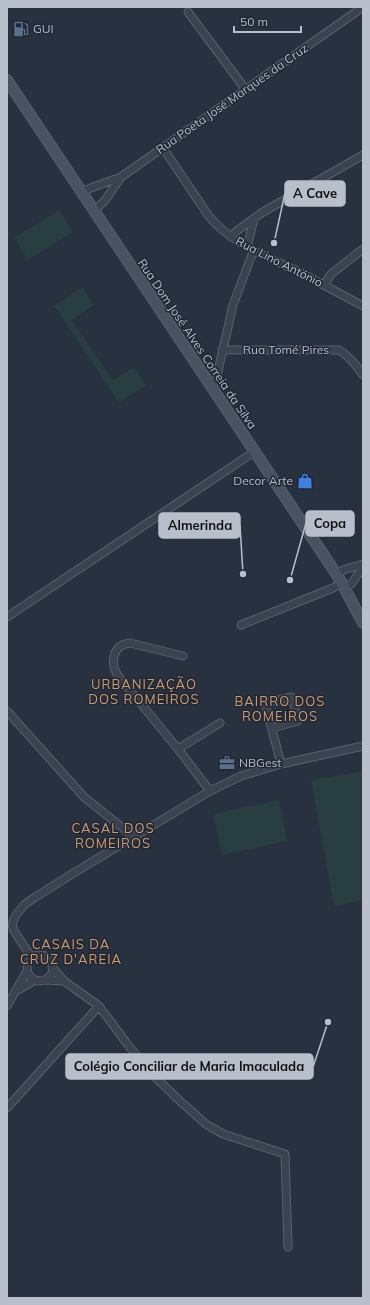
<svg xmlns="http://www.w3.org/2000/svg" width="370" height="1305" viewBox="0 0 370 1305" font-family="Mulish,sans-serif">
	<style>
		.green { fill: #293e41 }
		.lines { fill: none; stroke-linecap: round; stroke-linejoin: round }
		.street-casing { stroke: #59616d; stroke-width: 9 }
		.secondary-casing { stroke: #59616d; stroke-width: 12 }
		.street { stroke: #3b4350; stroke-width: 7 }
		.secondary { stroke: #495263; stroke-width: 10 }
		.labels { text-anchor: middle; stroke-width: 3; stroke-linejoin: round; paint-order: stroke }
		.poi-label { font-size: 12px; fill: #b8beca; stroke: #202835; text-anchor: start }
		.street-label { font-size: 12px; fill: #b8beca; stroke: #202835 }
		.neighbourhood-label { font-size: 13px; letter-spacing: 1px; fill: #d29b6b; stroke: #202835 }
		.leader { fill: none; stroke: #b8beca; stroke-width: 1.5 }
		.callout-dot { fill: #b8beca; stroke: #202835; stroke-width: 1.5 }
		.callout { fill: #b8beca; stroke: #b8beca; stroke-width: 1.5 }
		.callout-label { font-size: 13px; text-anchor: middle; font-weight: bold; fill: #111 }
	</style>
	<rect width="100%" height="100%" fill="#273140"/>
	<path class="green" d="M59 210 73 232 28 260 14 238Z
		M82 287 94 305 72 320 113 380 134 367 146 385 119 403 54 306Z
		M363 771V900L334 906 311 780Z
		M279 800 287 841 222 855 213 814Z"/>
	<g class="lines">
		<defs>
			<path id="street" d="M188 12 246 90
				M163 148 208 215C231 244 268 257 301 273 322 284 342 295 363 306
				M81 192 88 189 121 177 363 7
				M94 212 106 199 121 177
				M231 237 238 230 263 212 363 155
				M247 247 254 219
				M324 285 331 274 363 249
				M222 350H339C350 357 356 365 363 375
				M211 388 216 380 233 305 251 257 254 251
				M337 575 343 570 363 564
				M345 589 352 583 363 567
				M7 617 254 452
				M241 625 333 588 342 583
				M183 656 130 643C111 645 110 665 119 677L178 749 210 791
				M7 711 84 797 134 837
				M272 728 298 721 292 697 265 703 281 764
				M178 749 220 723
				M27 968a13 13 0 1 1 26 0a13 13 0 1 1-26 0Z
				M32 958 14 931 12 924 16 915 24 905 34 898 72 874 210 791 241 776 281 764 363 746
				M52 967 64 981 99 1006 128 1045 152 1074 180 1101 207 1125 223 1134 285 1154 288 1247
				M44 980 64 981
				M18 990 35 980
				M7 1006 27 971
				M7 1108 99 1006"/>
			<path id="secondary" d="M7 80 337 575 345 589 363 623"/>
		</defs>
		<use href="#street" class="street-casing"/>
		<use href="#secondary" class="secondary-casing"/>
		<use href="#street" class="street"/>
		<use href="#secondary" class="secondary"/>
	</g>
	<defs>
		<symbol id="fuel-bare" viewBox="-9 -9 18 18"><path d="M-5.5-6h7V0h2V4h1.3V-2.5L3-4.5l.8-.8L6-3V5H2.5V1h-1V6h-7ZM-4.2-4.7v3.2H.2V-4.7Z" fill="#5c6f8a" stroke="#202835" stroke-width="2.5" paint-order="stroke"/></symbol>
		<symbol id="shop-bare" viewBox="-9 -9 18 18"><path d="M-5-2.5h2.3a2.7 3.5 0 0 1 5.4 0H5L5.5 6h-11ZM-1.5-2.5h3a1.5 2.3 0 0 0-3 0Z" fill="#3f7fe0" stroke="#202835" stroke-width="2.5" paint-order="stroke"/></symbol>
		<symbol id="office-bare" viewBox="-9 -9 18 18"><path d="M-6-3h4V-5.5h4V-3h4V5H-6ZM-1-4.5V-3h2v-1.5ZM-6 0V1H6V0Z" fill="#5c6f8a" stroke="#202835" stroke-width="2.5" paint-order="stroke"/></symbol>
	</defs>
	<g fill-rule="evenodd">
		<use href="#fuel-bare" x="10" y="18" width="22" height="22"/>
		<use href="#shop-bare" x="294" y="470" width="22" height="22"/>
		<use href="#office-bare" x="216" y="752" width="22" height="22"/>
	</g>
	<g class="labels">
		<g class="poi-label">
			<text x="33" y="33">GUI</text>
			<text x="293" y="485" text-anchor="end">Decor Arte</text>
			<text x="239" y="767">NBGest</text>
		</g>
		<g class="street-label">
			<text transform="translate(232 99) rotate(-35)" y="4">Rua Poeta José Marques da Cruz</text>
			<text transform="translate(279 262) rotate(27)" y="4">Rua Lino António</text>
			<text transform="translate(197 344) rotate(56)" y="4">Rua Dom José Alves Correia da Silva</text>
			<text x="286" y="354">Rua Tomé Pires</text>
		</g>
		<g class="neighbourhood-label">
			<text x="144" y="689">URBANIZAÇÃO<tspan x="144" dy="15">DOS ROMEIROS</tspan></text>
			<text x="280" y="706">BAIRRO DOS<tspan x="280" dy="15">ROMEIROS</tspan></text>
			<text x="113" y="833">CASAL DOS<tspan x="113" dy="15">ROMEIROS</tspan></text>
			<text x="71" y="949">CASAIS DA<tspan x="71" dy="15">CRUZ D'AREIA</tspan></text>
		</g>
	</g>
	<path class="leader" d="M274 243L285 193M290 580L306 523M243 574L240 525M328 1022L313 1067"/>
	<g class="callout-dot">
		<circle cx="274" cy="243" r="4"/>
		<circle cx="290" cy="580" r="4"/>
		<circle cx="243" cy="574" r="4"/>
		<circle cx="328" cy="1022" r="4"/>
	</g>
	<g class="callout">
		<rect x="285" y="181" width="60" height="25" rx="4"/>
		<rect x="306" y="511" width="48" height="25" rx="4"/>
		<rect x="159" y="513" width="81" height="25" rx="4"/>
		<rect x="66" y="1054" width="247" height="25" rx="4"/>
	</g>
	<g class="callout-label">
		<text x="315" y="198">A Cave</text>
		<text x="330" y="528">Copa</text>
		<text x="200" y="530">Almerinda</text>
		<text x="189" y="1071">Colégio Conciliar de Maria Imaculada</text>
	</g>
	<rect width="370" height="1305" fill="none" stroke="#b8beca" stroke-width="16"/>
	<path d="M234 26v6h67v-6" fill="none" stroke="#b8beca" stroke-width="2"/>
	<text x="240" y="26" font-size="12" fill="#b8beca" stroke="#202835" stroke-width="3" paint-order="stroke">50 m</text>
</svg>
